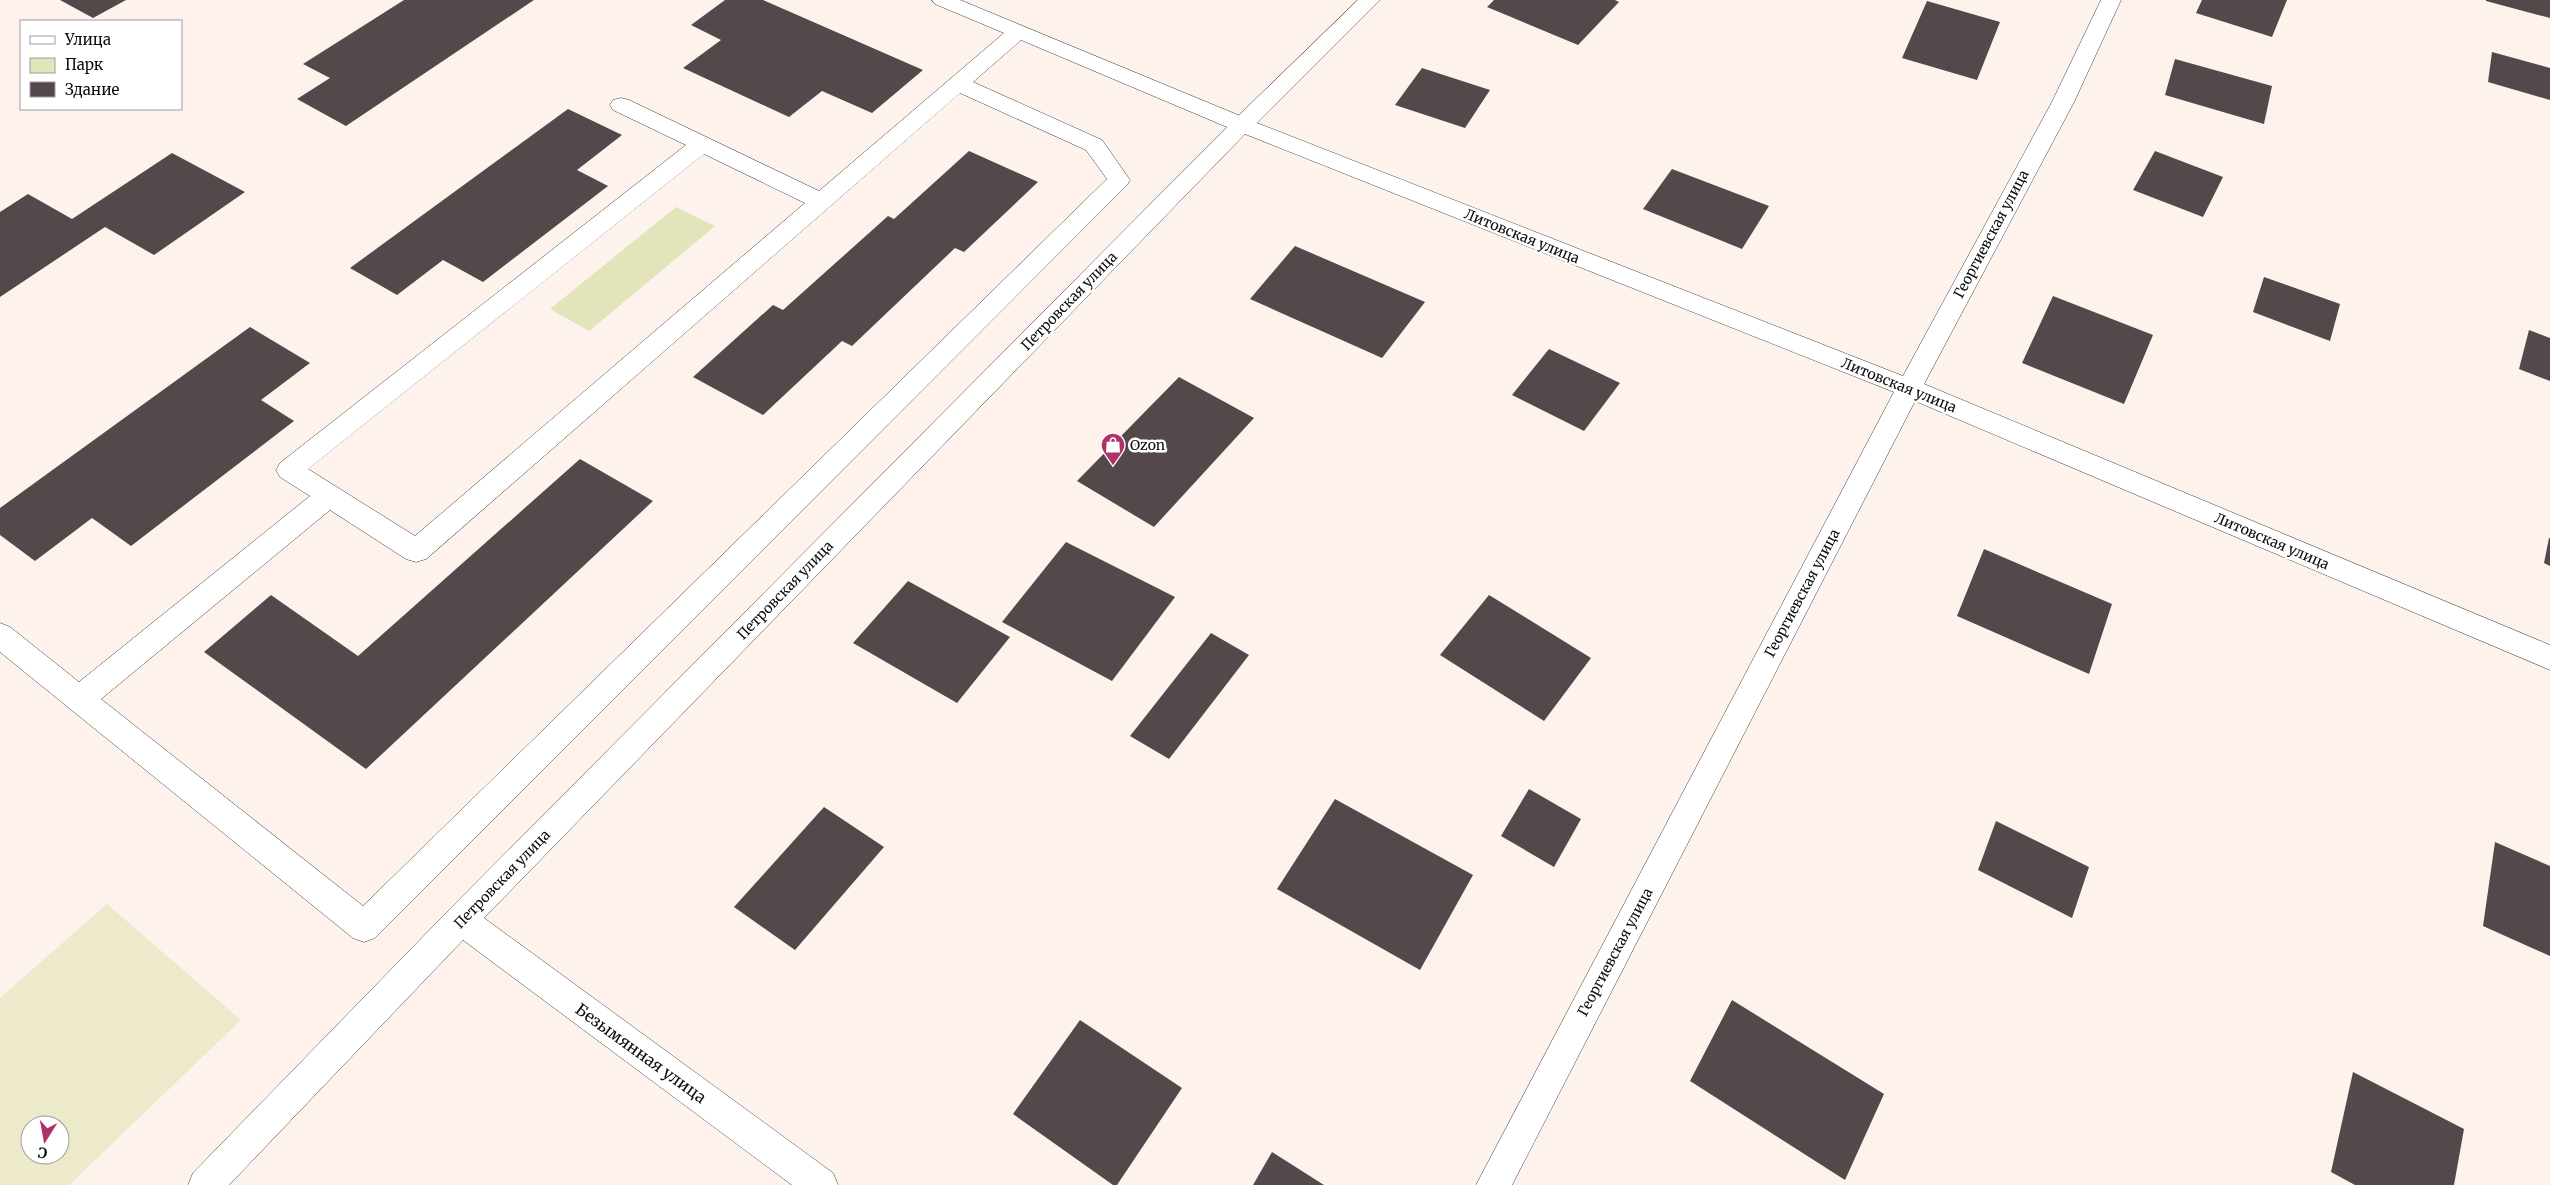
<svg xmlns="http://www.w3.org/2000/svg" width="2550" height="1185" viewBox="0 0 2550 1185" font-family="Merriweather,serif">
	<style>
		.green { fill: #e2e4b9 }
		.pitch { fill: #eceaca; fill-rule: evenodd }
		.building { fill: #53494a }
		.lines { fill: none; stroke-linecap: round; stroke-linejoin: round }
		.lane-casing { stroke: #3f3f3f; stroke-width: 1 }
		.street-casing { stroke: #3f3f3f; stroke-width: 1 }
		.lane { fill: #fff; fill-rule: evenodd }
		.street { fill: #fff; fill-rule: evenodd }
		.labels { text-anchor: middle; stroke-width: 5; stroke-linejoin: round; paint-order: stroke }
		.street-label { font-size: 14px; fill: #0c0c0c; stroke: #fff }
		.poi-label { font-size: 14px; fill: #0c0c0c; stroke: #fff; text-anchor: start }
		.near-street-label { font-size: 16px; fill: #0c0c0c; stroke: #fff }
	</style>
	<rect width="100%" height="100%" fill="#fdf3ec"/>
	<path class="green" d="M676 207 715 226 589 331 550 309Z"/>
	<path class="pitch" d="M107 904 241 1020 69 1185H0V998ZM30 1125H60V1155H30Z"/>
	<path class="building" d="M60 0H126L93 18Z
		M404 0H534L346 126 297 99 330 78 303 64Z
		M725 0H763L923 70 872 113 822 91 789 117 683 68 721 40 691 25Z
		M1494 0H1615L1619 2 1578 45 1487 7Z
		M2202 0H2287L2272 37 2196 13Z
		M2486 0H2550V18L2486 1Z
		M1927 1 2000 22 1977 80 1902 58Z
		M2492 52 2550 68V100L2488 82Z
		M2175 59 2272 86 2264 124 2165 95Z
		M1422 68 1490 90 1465 128 1395 105Z
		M568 109 622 135 577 170 608 186 483 282 443 260 397 295 350 268Z
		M969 151 1038 182 964 252 955 248 852 346 842 341 763 415 693 377 773 305 783 310 888 216 894 219Z
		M2155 151 2223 177 2203 217 2133 190Z
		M172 153 245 192 154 255 105 227 0 297V212L28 194 72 219Z
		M1672 169 1769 206 1742 249 1643 209Z
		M1295 246 1425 302 1382 358 1250 299Z
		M2264 277 2340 304 2330 341 2253 312Z
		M2053 296 2153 335 2124 404 2022 363Z
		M250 327 310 363 261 400 294 421 131 546 92 518 35 561 0 535V508Z
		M2529 330 2550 338V381L2519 369Z
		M1549 349 1620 383 1584 431 1512 395Z
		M1179 377 1254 418 1154 527 1077 481Z
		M580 459 653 501 366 769 204 652 271 595 358 656Z
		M2549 538H2550V566L2544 563Z
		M1066 542 1175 597 1112 681 1002 622Z
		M1984 549 2112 604 2089 674 1957 616Z
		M908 581 1010 637 957 703 853 643Z
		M1489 595 1591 658 1544 721 1440 655Z
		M1211 633 1249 655 1169 759 1130 736Z
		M1529 789 1581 819 1554 867 1501 836Z
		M1335 799 1473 875 1420 970 1277 889Z
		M824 807 884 847 795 950 734 907Z
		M1996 821 2089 867 2072 918 1978 870Z
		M2495 842 2550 866V956L2483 926Z
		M1732 1000 1884 1094 1845 1180 1690 1081Z
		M1080 1020 1182 1088 1117 1185H1113L1013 1114Z
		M2353 1072 2464 1129 2454 1185H2355L2331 1172Z
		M1272 1152 1324 1185H1253Z"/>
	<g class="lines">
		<defs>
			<path id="lane" d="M932 0H960L1250 120 1253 125 1250 130 1242 132 1234 130 1021 40 973 82 1102 140 1130 180 1127 185 375 938 364 942 353 938 0 652V623L10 627 79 682 310 496 280 477 276 470 280 463 686 145 613 110 610 105 613 100 621 98 629 100 819 191 1004 33 935 4ZM960 93 1086 150 1107 179 363 906 101 699 330 510 406 559 416 562 426 559ZM704 154 805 203 415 536 308 469Z"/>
			<path id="street" d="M1358 0H1380L1257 123 1903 376 2052 102 2101 0H2121L2074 102 1924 384 2550 645V670L1915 401 1512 1185H1476L1894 392 1245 134 484 918 833 1173 838 1185H792L463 940 229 1185H188L193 1173 450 909 1234 120Z"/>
		</defs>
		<use href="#lane" class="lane-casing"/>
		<use href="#street" class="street-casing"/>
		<use href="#lane" class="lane"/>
		<use href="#street" class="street"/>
	</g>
	<defs>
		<symbol id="shop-pin" viewBox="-11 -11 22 30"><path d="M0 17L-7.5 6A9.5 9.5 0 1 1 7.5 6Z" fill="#af316c" stroke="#fff"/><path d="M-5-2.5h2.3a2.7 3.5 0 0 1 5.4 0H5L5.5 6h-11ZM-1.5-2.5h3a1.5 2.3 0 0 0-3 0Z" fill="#fff"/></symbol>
	</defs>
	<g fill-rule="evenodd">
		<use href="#shop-pin" x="1099" y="431" width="28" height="38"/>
	</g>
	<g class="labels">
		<g class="street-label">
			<text transform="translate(1991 234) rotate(-62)" y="5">Георгиевская улица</text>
			<text transform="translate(1522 236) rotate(22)" y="5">Литовская улица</text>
			<text transform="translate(1069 301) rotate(-46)" y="5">Петровская улица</text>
			<text transform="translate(1899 385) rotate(22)" y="5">Литовская улица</text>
			<text transform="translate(2272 541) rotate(23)" y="5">Литовская улица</text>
			<text transform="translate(785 590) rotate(-46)" y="5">Петровская улица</text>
			<text transform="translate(1802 593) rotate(-62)" y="5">Георгиевская улица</text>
			<text transform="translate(502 879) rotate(-46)" y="5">Петровская улица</text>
			<text transform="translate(1615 952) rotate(-62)" y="5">Георгиевская улица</text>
		</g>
		<g class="poi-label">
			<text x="1130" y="450">Ozon</text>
		</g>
		<g class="near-street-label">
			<text transform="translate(641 1053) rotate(36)" y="6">Безымянная улица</text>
		</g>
	</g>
	<rect x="20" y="20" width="162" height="90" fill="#ffffff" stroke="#9e9e9e"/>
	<rect x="30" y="36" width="25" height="8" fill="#ffffff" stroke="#9e9e9e"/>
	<text x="65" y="45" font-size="15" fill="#0c0c0c">Улица</text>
	<rect x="30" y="58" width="25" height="15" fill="#e2e4b9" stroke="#9e9e9e"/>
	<text x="65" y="70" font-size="15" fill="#0c0c0c">Парк</text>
	<rect x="30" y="82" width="25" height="15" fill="#53494a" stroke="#9e9e9e"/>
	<text x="65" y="95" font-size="15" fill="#0c0c0c">Здание</text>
	<g transform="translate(45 1140) rotate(191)"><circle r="24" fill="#ffffff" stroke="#9e9e9e"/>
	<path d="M0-4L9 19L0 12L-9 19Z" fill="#af316c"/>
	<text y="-8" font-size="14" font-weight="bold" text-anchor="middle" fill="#0c0c0c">С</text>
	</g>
</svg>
